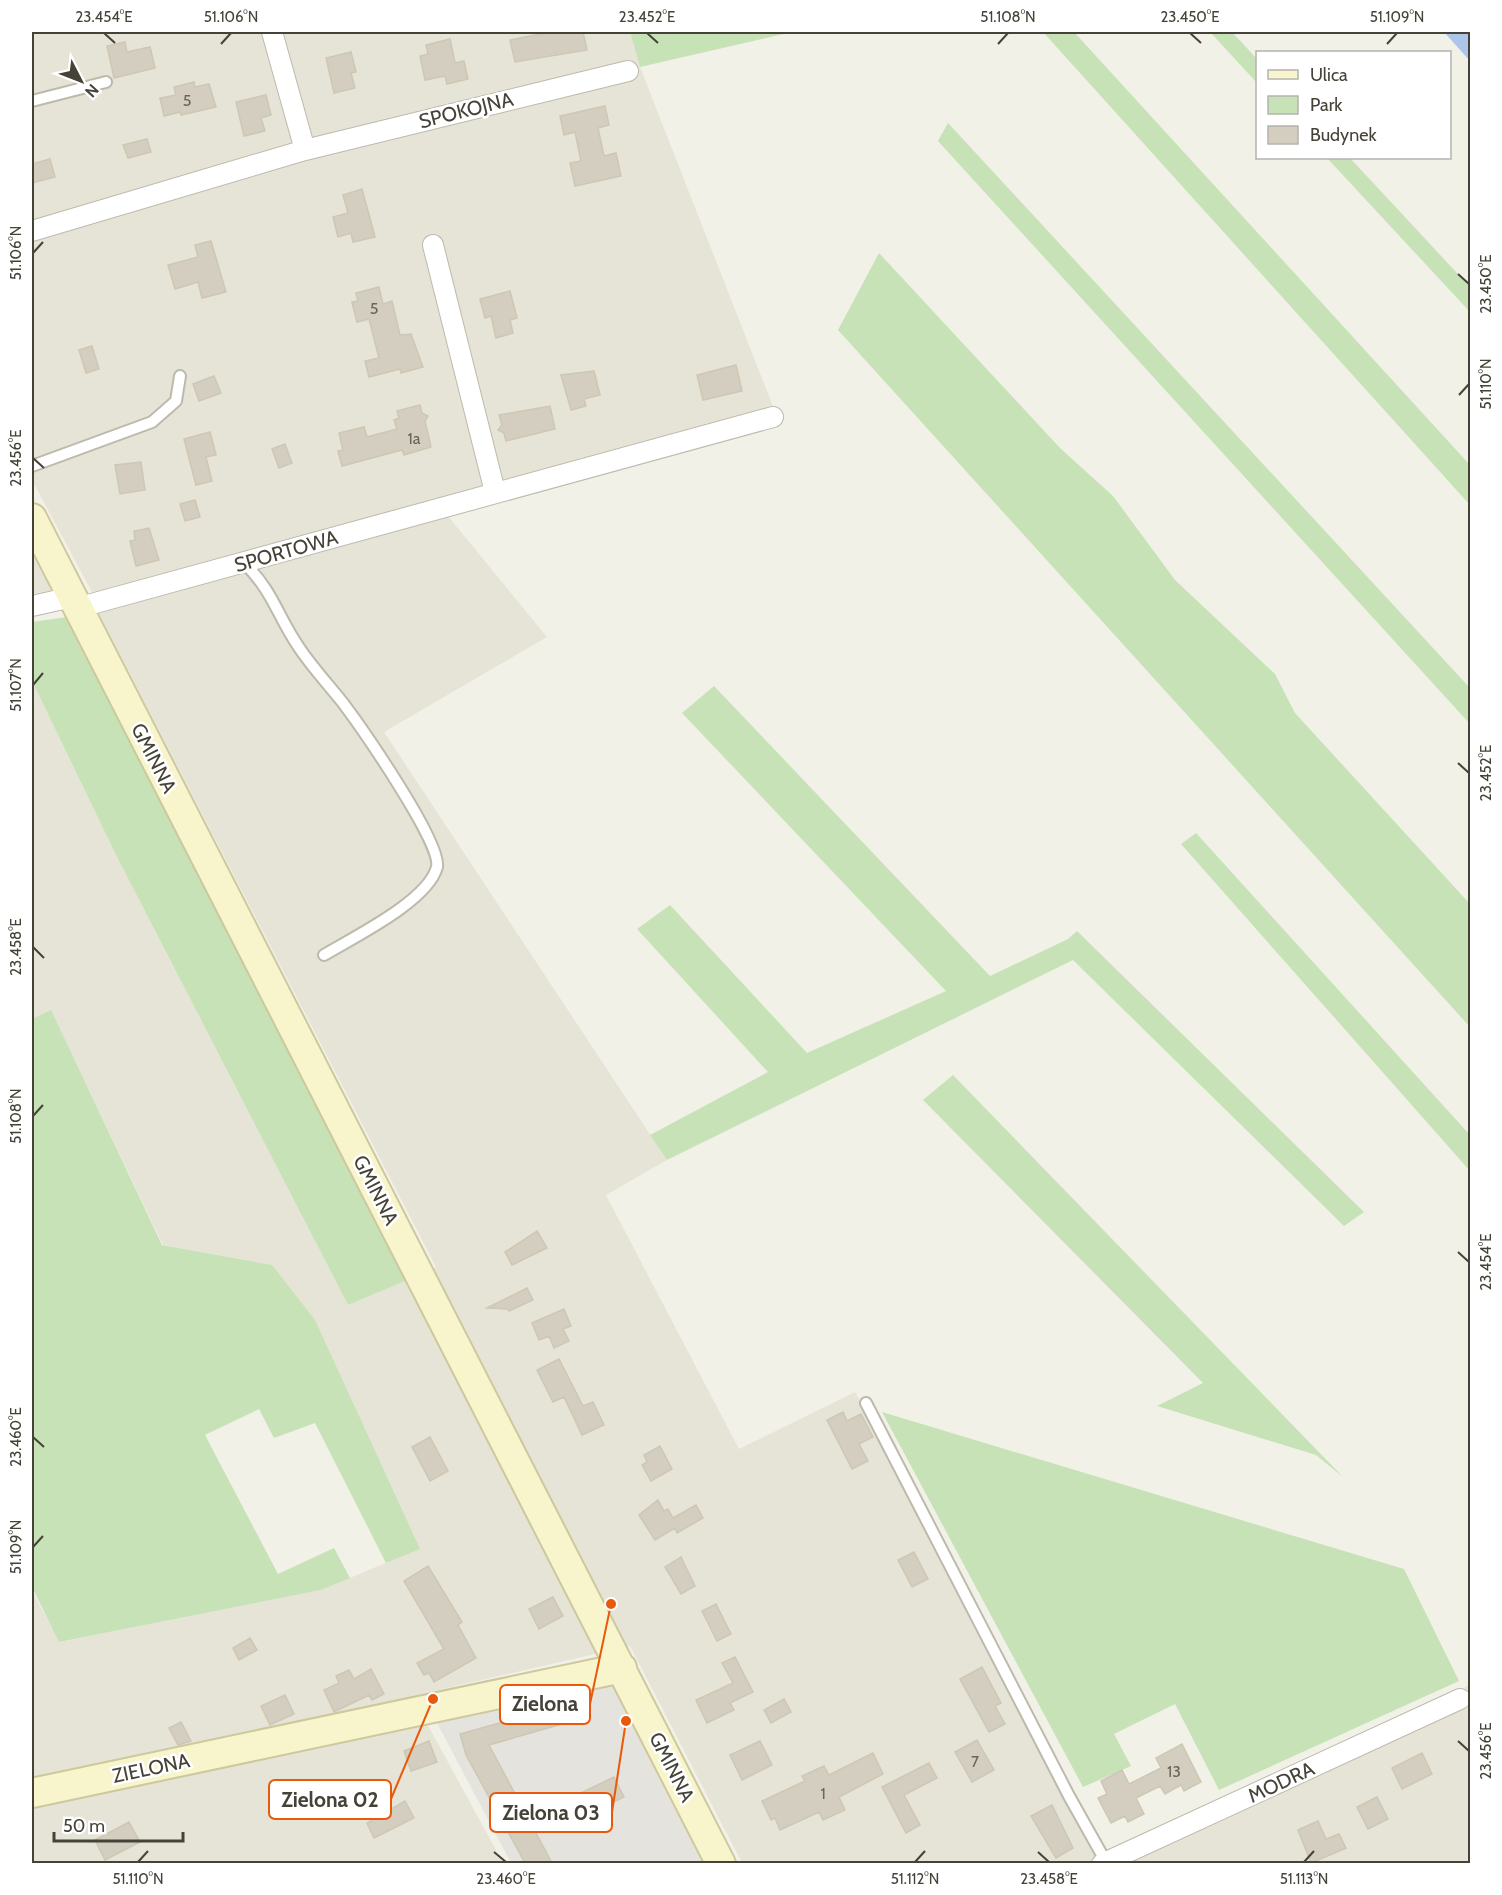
<svg xmlns="http://www.w3.org/2000/svg" width="1502" height="1895" viewBox="0 0 1502 1895" font-family="Cabin,sans-serif">
	<style>
		.residential { fill: #e6e4d7 }
		.industrial { fill: #e5e3dd }
		.green { fill: #c6e2b6 }
		.water { fill: #acc5e8 }
		.building { fill: #d3cebf; stroke: #cdc7b3; stroke-width: 1.5 }
		.lines { fill: none; stroke-linecap: round; stroke-linejoin: round }
		.lane-casing { stroke: #bdbaac; stroke-width: 14 }
		.street-casing { stroke: #bdbaac; stroke-width: 22 }
		.secondary-casing { stroke: #cdc89d; stroke-width: 32 }
		.lane { stroke: #fff; stroke-width: 10 }
		.street { stroke: #fff; stroke-width: 20 }
		.secondary { stroke: #f8f5cc; stroke-width: 28 }
		.ticks { fill: none; stroke: #454238; stroke-width: 2 }
		.labels { text-anchor: middle; stroke-width: 5; stroke-linejoin: round; paint-order: stroke }
		.number-label { font-size: 16px; fill: #68655a }
		.street-label { font-size: 20px; fill: #454238; stroke: #fff }
		.leader { fill: none; stroke: #e8590c; stroke-width: 2 }
		.callout-dot { fill: #e8590c; stroke: #fff; stroke-width: 2 }
		.callout { fill: #fff; stroke: #e8590c; stroke-width: 2 }
		.callout-label { font-size: 21px; text-anchor: middle; font-weight: bold; fill: #454238 }
		.neatline { fill: none; stroke: #454238; stroke-width: 2 }
		.ticks-label { font-size: 15px; text-anchor: middle; fill: #454238 }
	</style>
	<rect width="100%" height="100%" fill="#f2f1e8"/>
	<path class="residential" d="M32 32H630L640 67 774 409 94 596 32 480Z
		M447 515 547 637 384 732 667 1160 606 1195 739 1449 855 1392 1097 1854 1470 1685V1863H742L630 1646 412 1696 503 1863H32V1591L60 1642 321 1590 419 1549 272 1265 163 1245 51 1011 32 1019V681L115 853 348 1305 436 1267 98 612Z
		M32 547 53 590 32 594Z"/>
	<path class="industrial" d="M616 1682 709 1863H511L437 1723Z"/>
	<path class="green" d="M630 32H792L640 67Z
		M1043 32H1074L1470 465V505Z
		M1210 32H1232L1257 59V83Z
		M948 123 1470 688V724L938 141Z
		M1327 158H1350L1470 287V312Z
		M879 253 1060 448 1113 496 1175 580 1275 674 1295 713 1470 904V1027L838 330Z
		M67 617 412 1278 348 1305 115 853 32 681V622Z
		M714 686 990 976 1068 939 1077 931 1364 1212 1344 1226 1073 960 667 1160 650 1135 768 1072 637 929 670 905 807 1053 946 991 682 713Z
		M1196 833 1470 1135V1171L1181 844Z
		M51 1010 162 1245 272 1265 315 1320 420 1549 386 1563 315 1423 274 1438 259 1409 205 1435 278 1574 334 1548 350 1578 321 1590 59 1642 32 1587V1019Z
		M953 1075 1343 1477 1316 1455 1157 1406 1203 1383 923 1100Z
		M882 1412 1404 1569 1459 1681 1219 1790 1175 1704 1114 1734 1131 1766 1083 1787Z"/>
	<path class="water" d="M1444 32H1470V61Z"/>
	<path class="building" d="M550 32H583L587 50 515 62 510 40Z
		M450 39 455 63 464 61 468 79 447 84 445 76 425 80 420 56 428 54 426 45Z
		M125 42 127 52 150 47 155 68 114 78 107 46Z
		M351 52 356 72 351 73 355 88 334 93 326 58Z
		M194 82 195 87 209 84 216 107 181 115 180 112 164 116 160 98 176 95 174 87Z
		M266 95 271 115 261 118 265 131 244 136 236 102Z
		M605 106 609 125 598 128 604 156 616 153 621 176 575 186 570 163 581 161 575 132 564 135 560 116Z
		M147 139 151 152 128 158 123 145Z
		M50 159 55 177 32 183V164Z
		M362 189 375 237 353 242 351 233 338 237 333 217 348 213 343 195Z
		M211 241 226 292 202 298 198 282 175 289 168 265 198 257 195 245Z
		M379 287 383 304 392 301 400 335 411 334 423 367 401 373 400 369 369 377 365 361 379 358 369 319 357 322 352 302 358 301 356 293Z
		M510 291 517 318 510 320 513 333 496 338 491 316 485 318 480 299Z
		M92 346 99 369 86 373 79 350Z
		M736 365 742 391 703 400 697 375Z
		M594 371 600 395 584 399 586 406 571 410 561 375Z
		M214 376 221 393 199 401 193 384Z
		M420 405 422 413 428 416 425 421 431 447 404 455 402 450 342 466 338 451 343 450 339 433 364 427 367 437 397 429 394 420 399 418 397 411Z
		M550 406 555 429 506 441 504 433 498 430 502 425 499 415Z
		M210 432 216 455 206 457 212 481 196 485 184 439Z
		M285 444 292 463 279 468 272 449Z
		M141 462 145 490 120 494 115 465Z
		M195 500 200 517 185 521 180 504Z
		M149 528 159 560 136 566 130 541 135 540 134 531Z
		M537 1231 547 1248 512 1265 505 1252Z
		M527 1288 533 1300 509 1311 508 1309 487 1308Z
		M564 1309 571 1326 563 1329 569 1341 554 1348 549 1336 539 1340 532 1323Z
		M559 1359 583 1406 593 1402 604 1425 582 1435 564 1397 553 1402 537 1370Z
		M843 1412 847 1421 861 1414 873 1437 859 1444 868 1461 852 1469 827 1420Z
		M430 1437 448 1471 430 1481 412 1447Z
		M660 1446 672 1469 651 1481 642 1465 647 1462 644 1455Z
		M658 1500 664 1511 668 1509 673 1518 696 1505 703 1518 677 1533 675 1528 655 1540 639 1515Z
		M914 1552 928 1579 912 1587 898 1560Z
		M681 1557 695 1586 681 1594 665 1567Z
		M428 1566 462 1622 458 1625 476 1658 434 1682 429 1673 424 1675 417 1663 444 1649 404 1581Z
		M553 1597 563 1616 539 1629 529 1609Z
		M716 1604 731 1634 717 1641 702 1611Z
		M250 1638 257 1650 239 1660 233 1648Z
		M735 1657 753 1692 730 1703 734 1710 707 1723 696 1700 733 1683 722 1663Z
		M982 1667 1001 1703 995 1706 1005 1724 989 1732 960 1679Z
		M371 1669 384 1694 372 1700 369 1695 334 1712 324 1690 339 1683 336 1676 349 1670 354 1679Z
		M285 1695 294 1714 270 1725 261 1706Z
		M784 1699 791 1712 771 1723 764 1710Z
		M564 1705 569 1722 489 1745 552 1863H525L466 1755 460 1734Z
		M181 1722 191 1741 178 1745 169 1728Z
		M977 1740 994 1770 972 1782 955 1752Z
		M429 1741 437 1762 411 1771 404 1751Z
		M760 1741 772 1765 742 1780 730 1755Z
		M1182 1744 1201 1782 1184 1791 1181 1785 1165 1794 1160 1786 1136 1798 1144 1814 1128 1822 1125 1816 1111 1823 1098 1798 1107 1794 1101 1781 1122 1770 1129 1784 1161 1768 1156 1758Z
		M873 1753 883 1774 839 1797 845 1810 823 1820 819 1812 780 1830 775 1818 771 1820 762 1801 805 1781 802 1776 824 1766 829 1775Z
		M1422 1753 1432 1774 1402 1789 1392 1768Z
		M929 1763 937 1778 904 1795 920 1825 906 1833 882 1787Z
		M614 1777 624 1797 576 1820 566 1800Z
		M1377 1797 1388 1819 1368 1829 1357 1807Z
		M405 1801 414 1818 374 1838 367 1823Z
		M1052 1805 1073 1848 1056 1858 1031 1816Z
		M1318 1821 1326 1839 1339 1834 1346 1848 1311 1863 1298 1830Z
		M129 1822 140 1842 105 1860 95 1840Z"/>
	<g class="lines">
		<defs>
			<path id="lane" d="M32 101 106 82
				M32 466 152 422 176 401 180 376
				M244 563C273 591 277 615 298 646 311 666 328 684 343 703 361 727 442 843 437 867 428 901 354 937 324 955
				M866 1403 1069 1796 1106 1862"/>
			<path id="street" d="M272 32 305 150
				M32 231 305 150 628 71
				M433 245 495 492
				M32 606 72 597
				M77 608 773 417
				M1102 1864 1460 1699"/>
			<path id="secondary" d="M32 518 721 1864
				M32 1793 622 1668"/>
		</defs>
		<use href="#lane" class="lane-casing"/>
		<use href="#street" class="street-casing"/>
		<use href="#secondary" class="secondary-casing"/>
		<use href="#lane" class="lane"/>
		<use href="#street" class="street"/>
		<use href="#secondary" class="secondary"/>
	</g>
	<path class="ticks" d="M104 33 115 43M647 33 658 43M1190 33 1201 43M221 44 231 33M998 44 1008 33M1387 44 1397 33M33 253 43 242M1458 274 1469 284M1459 395 1469 384M33 458 44 468M33 685 43 673M1458 763 1469 773M33 947 44 958M33 1116 43 1105M1458 1252 1469 1262M33 1437 44 1447M33 1547 43 1536M1458 1741 1469 1751M494 1852 506 1862M1038 1852 1049 1862M138 1862 148 1851M915 1862 925 1851M1304 1862 1314 1851"/>
	<g class="labels">
		<g class="number-label">
			<text x="187" y="106">5</text>
			<text x="374" y="314">5</text>
			<text x="414" y="444">1a</text>
			<text x="975" y="1767">7</text>
			<text x="1174" y="1777">13</text>
			<text x="823" y="1799">1</text>
		</g>
		<g class="street-label">
			<text transform="translate(466 110) rotate(-14)" y="7">SPOKOJNA</text>
			<text transform="translate(286 551) rotate(-16)" y="7">SPORTOWA</text>
			<text transform="translate(154 758) rotate(63)" y="7">GMINNA</text>
			<text transform="translate(376 1190) rotate(63)" y="7">GMINNA</text>
			<text transform="translate(672 1767) rotate(63)" y="7">GMINNA</text>
			<text transform="translate(151 1768) rotate(-12)" y="7">ZIELONA</text>
			<text transform="translate(1281 1782) rotate(-25)" y="7">MODRA</text>
		</g>
	</g>
	<path class="leader" d="M611 1604L590 1704M433 1699L391 1799M626 1721L612 1812"/>
	<g class="callout-dot">
		<circle cx="611" cy="1604" r="6"/>
		<circle cx="433" cy="1699" r="6"/>
		<circle cx="626" cy="1721" r="6"/>
	</g>
	<g class="callout">
		<rect x="500" y="1685" width="90" height="39" rx="6"/>
		<rect x="269" y="1780" width="122" height="39" rx="6"/>
		<rect x="490" y="1793" width="122" height="39" rx="6"/>
	</g>
	<g class="callout-label">
		<text x="545" y="1711">Zielona</text>
		<text x="330" y="1807">Zielona 02</text>
		<text x="551" y="1820">Zielona 03</text>
	</g>
	<rect width="1502" height="1895" fill="none" stroke="#ffffff" stroke-width="66"/>
	<rect x="1256" y="51" width="195" height="108" fill="#ffffff" stroke="#b5b3af" stroke-width="1.5"/>
	<rect x="1268" y="70" width="30" height="9" fill="#f8f5cc" stroke="#b5b3af" stroke-width="1.5"/>
	<text x="1310" y="81" font-size="18" fill="#454238">Ulica</text>
	<rect x="1268" y="96" width="30" height="18" fill="#c6e2b6" stroke="#b5b3af" stroke-width="1.5"/>
	<text x="1310" y="111" font-size="18" fill="#454238">Park</text>
	<rect x="1268" y="126" width="30" height="18" fill="#d3cebf" stroke="#b5b3af" stroke-width="1.5"/>
	<text x="1310" y="141" font-size="18" fill="#454238">Budynek</text>
	<g transform="translate(81 81) rotate(132)" stroke="#ffffff" stroke-width="4.5" paint-order="stroke">
	<path d="M0-4.5L10 22L0 15L-10 22Z" fill="#454238"/>
	<text y="-9" font-size="16" font-weight="bold" text-anchor="middle" fill="#454238">N</text>
	</g>
	<path d="M54 1832v9h129v-9" fill="none" stroke="#454238" stroke-width="3"/>
	<text x="63" y="1832" font-size="18" fill="#454238" stroke="#ffffff" stroke-width="4.5" paint-order="stroke">50 m</text>
	<rect x="33" y="33" width="1436" height="1829" class="neatline"/>
	<g class="ticks-label">
		<text x="104" y="22">23.454°E</text>
		<text x="231" y="22">51.106°N</text>
		<text x="647" y="22">23.452°E</text>
		<text x="1008" y="22">51.108°N</text>
		<text x="1190" y="22">23.450°E</text>
		<text x="1397" y="22">51.109°N</text>
		<text transform="translate(16 253) rotate(-90)" y="5">51.106°N</text>
		<text transform="translate(1486 284) rotate(-90)" y="5">23.450°E</text>
		<text transform="translate(1486 384) rotate(-90)" y="5">51.110°N</text>
		<text transform="translate(16 458) rotate(-90)" y="5">23.456°E</text>
		<text transform="translate(16 685) rotate(-90)" y="5">51.107°N</text>
		<text transform="translate(1486 773) rotate(-90)" y="5">23.452°E</text>
		<text transform="translate(16 947) rotate(-90)" y="5">23.458°E</text>
		<text transform="translate(16 1116) rotate(-90)" y="5">51.108°N</text>
		<text transform="translate(1486 1262) rotate(-90)" y="5">23.454°E</text>
		<text transform="translate(16 1437) rotate(-90)" y="5">23.460°E</text>
		<text transform="translate(16 1547) rotate(-90)" y="5">51.109°N</text>
		<text transform="translate(1486 1751) rotate(-90)" y="5">23.456°E</text>
		<text x="138" y="1884">51.110°N</text>
		<text x="506" y="1884">23.460°E</text>
		<text x="915" y="1884">51.112°N</text>
		<text x="1049" y="1884">23.458°E</text>
		<text x="1304" y="1884">51.113°N</text>
	</g>
</svg>
